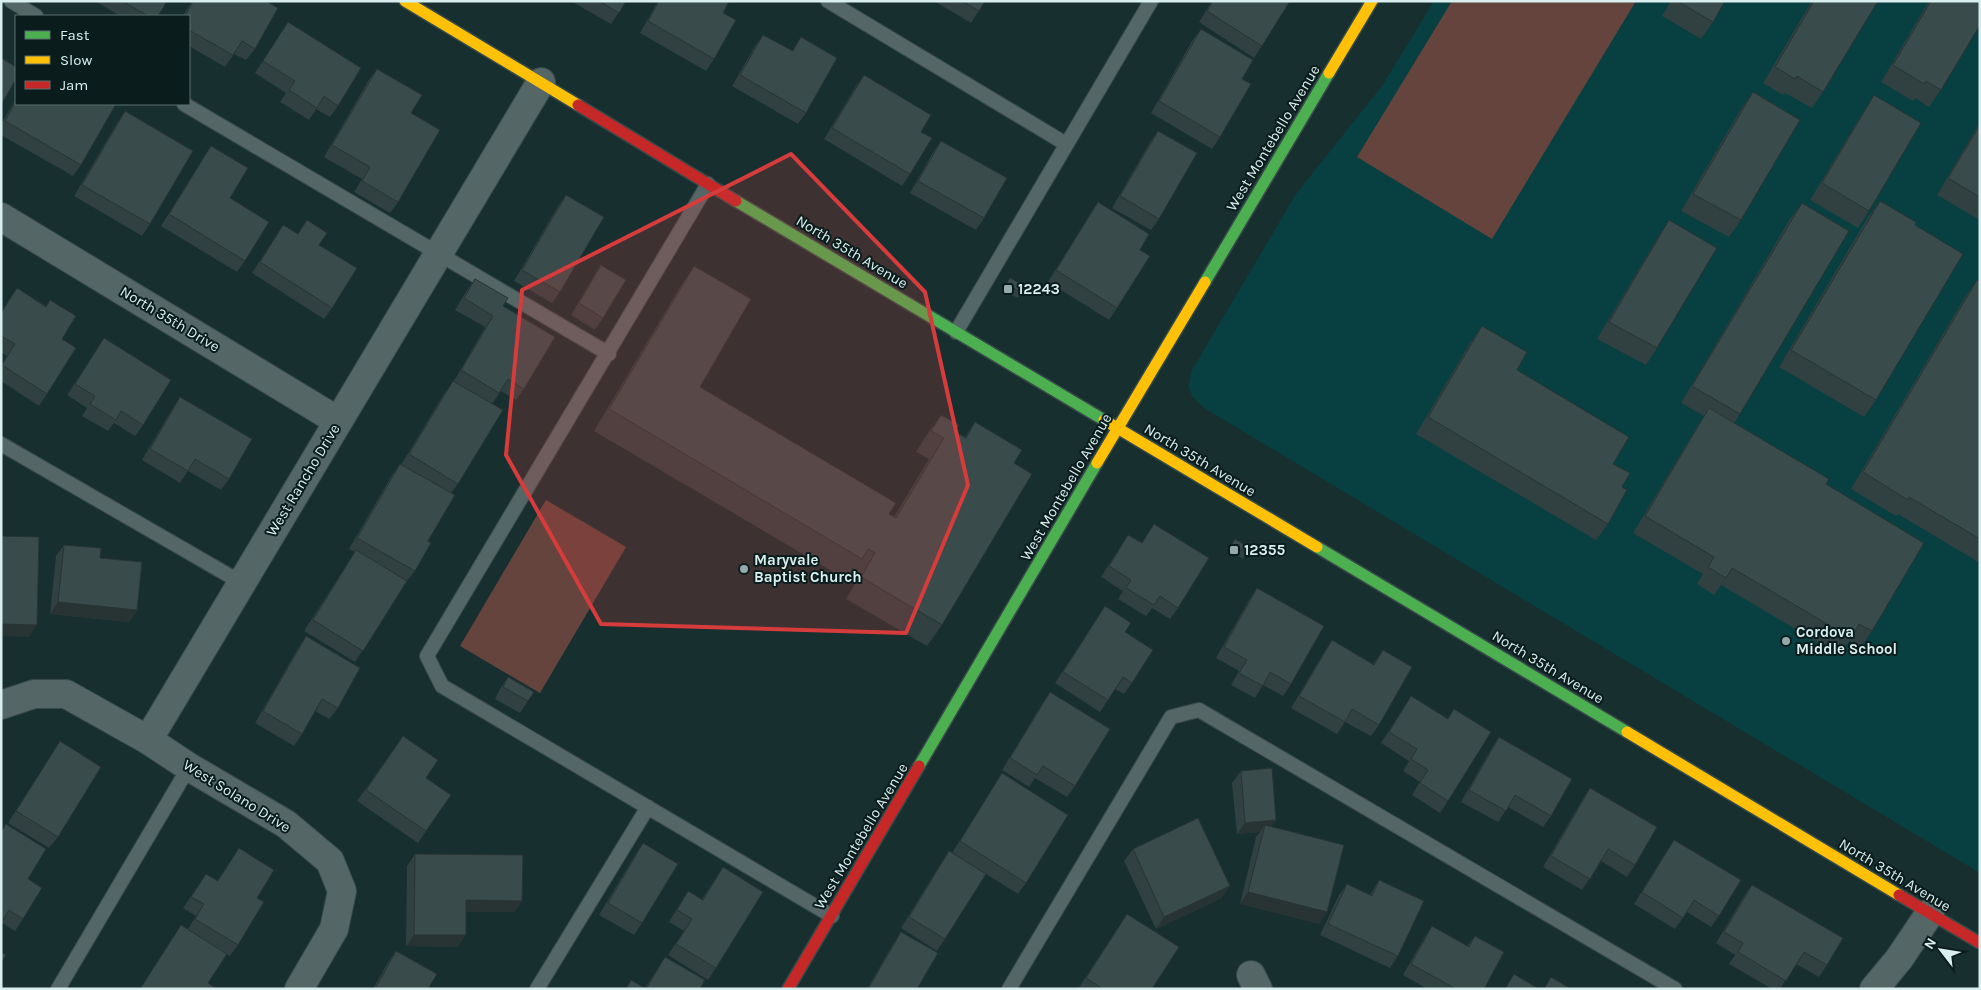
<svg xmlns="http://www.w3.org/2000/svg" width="1981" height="990" viewBox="0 0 1981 990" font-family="Karla,sans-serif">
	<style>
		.built { fill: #083f40 }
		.green { fill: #65443e }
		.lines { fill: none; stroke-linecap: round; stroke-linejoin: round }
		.lane-casing { stroke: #384a4a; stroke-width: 16 }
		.street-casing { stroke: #384a4a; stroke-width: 30 }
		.fast-casing { stroke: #384a4a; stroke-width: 14 }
		.slow-casing { stroke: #384a4a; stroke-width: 14 }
		.jam-casing { stroke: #384a4a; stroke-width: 14 }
		.lane { stroke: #566; stroke-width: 14 }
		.street { stroke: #566; stroke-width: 28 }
		.fast { stroke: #4caf50; stroke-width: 11 }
		.slow { stroke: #ffc107; stroke-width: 11 }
		.jam { stroke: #c62828; stroke-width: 11 }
		.wall { fill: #314040 }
		.shaded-wall { fill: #283434 }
		.building { fill: #394b4b; stroke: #283434 }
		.marked { fill: #d63c3c; fill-opacity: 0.2; stroke: #d63c3c; stroke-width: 4; stroke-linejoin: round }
		.poi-dot { fill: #95abab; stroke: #0b1c1d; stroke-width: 2 }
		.labels { text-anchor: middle; stroke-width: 4; stroke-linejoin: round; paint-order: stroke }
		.street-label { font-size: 15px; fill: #d9eeee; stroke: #0b1c1d }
		.poi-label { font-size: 15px; font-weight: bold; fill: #d9eeee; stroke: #0b1c1d; text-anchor: start }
	</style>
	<rect width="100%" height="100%" fill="#182f2f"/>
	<path class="built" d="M1434 1H1980V873L1204 408 1193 397 1188 387 1192 370 1296 194 1382 86Z"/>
	<path class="green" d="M1452 1H1636L1492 239 1357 157Z
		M546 500 626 547 540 693 460 646Z"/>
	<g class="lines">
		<defs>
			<path id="lane" d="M11 1 36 16
				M828 1 1066 144
				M184 104 609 354
				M708 184 427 656 442 686 832 916
				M956 332 1151 1
				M1 444 242 583
				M58 989 189 767
				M537 989 648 807
				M1009 989 1171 717 1199 710 1675 989"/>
			<path id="street" d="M1 217 338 421
				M1 705 34 694H66L148 740 189 767 286 824 330 861 342 891 334 929 299 989
				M148 740 541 82
				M1251 975 1258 989
				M1874 989 1899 959 1930 913"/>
			<path id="fast" d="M736 201 1104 420
				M1205 282 1329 73
				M1317 547 1627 732
				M919 766 1097 463"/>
			<path id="slow" d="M405 1 578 105
				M1329 73 1372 1
				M1104 420 1317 547
				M1097 463 1205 282
				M1627 732 1899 895"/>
			<path id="jam" d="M578 105 736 201
				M1899 895 1980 943
				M788 989 919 766"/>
		</defs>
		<use href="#lane" class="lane-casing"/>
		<use href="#street" class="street-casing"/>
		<use href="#fast" class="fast-casing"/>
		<use href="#slow" class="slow-casing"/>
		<use href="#jam" class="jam-casing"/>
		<use href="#lane" class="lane"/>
		<use href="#street" class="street"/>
		<use href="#fast" class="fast"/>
		<use href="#slow" class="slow"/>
		<use href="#jam" class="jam"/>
	</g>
	<path class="wall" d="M95 1H167L158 16H120Z
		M192 1H266L255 49 246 60 234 54 225 67 189 46V16H183Z
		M571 1H626L611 24Z
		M658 1H729L723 13 714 59 706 71 640 33Z
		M934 1H985L971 23Z
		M1212 1H1290L1254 58 1199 22Z
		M1671 1H1725L1713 22 1701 39 1662 16Z
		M1812 1H1878L1823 92 1812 108 1785 93 1783 95 1763 83Z
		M1929 1H1980L1941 90 1929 107 1915 98 1913 101 1881 82Z
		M288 22 338 106 330 117 316 109 309 120 280 102 286 93 255 73Z
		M1201 29 1242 79 1220 137 1212 149 1151 113 1192 41Z
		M763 35 792 51 801 37 806 113 798 124 732 86 755 46Z
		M377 69 411 113 398 202 390 213 354 192 362 179 324 157 368 81Z
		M864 75 921 132 910 174 902 186 824 139 856 86Z
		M1753 92 1741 220 1729 237 1681 211 1741 109Z
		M1874 95 1869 211 1858 228 1810 200 1863 112Z
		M16 99V104L81 165 73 176 1 135V124Z
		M125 111 150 224 142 236 74 196 117 123Z
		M1980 122V220L1937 195Z
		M1158 131 1159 219 1151 230 1112 208 1150 142Z
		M941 141 984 218 976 230 910 193 933 152Z
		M211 146 230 198 245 261 237 272 161 226 203 158Z
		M566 195 560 292 552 303 514 281 558 206Z
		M1880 201 1915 225 1876 400 1864 417 1779 367 1868 217Z
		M1098 202 1140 250 1117 308 1109 320 1048 282 1090 214Z
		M1802 203 1740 414 1734 423 1826 484 1872 631 1860 648 1849 641 1839 655 1721 585 1714 595 1697 584 1703 574 1633 533 1698 425 1704 416 1681 403 1790 219Z
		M307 220 319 245 332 308 324 319 252 273 283 225 298 234Z
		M1669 220 1657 348 1646 365 1597 339 1658 237Z
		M601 265 603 318 595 330 571 315 593 277Z
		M694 266 700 387 889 514 894 517 929 459 916 452 926 436 941 415 955 432 965 437 975 422 1014 463 942 625 927 646 846 599 860 575 854 571 847 580 594 431 680 287Z
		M1010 278 1022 293 1018 298 1002 290Z
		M475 279 503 306 524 389 516 400 501 391 492 404 458 484 451 493 428 541 415 571 406 582 355 662 304 631 355 552 349 549 392 475 400 464 401 465 445 392 454 381 485 327 455 310 467 290Z
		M1977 280 1980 282V563L1898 514 1896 516 1851 489 1965 297Z
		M17 288 46 306 50 300 62 339 47 394 39 406 1 381V365L7 356 1 352V312Z
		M1482 326 1517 370 1622 487 1608 524 1596 540 1416 434 1470 343Z
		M104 338 143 425 135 436 114 423 108 431 82 416 87 408 67 395Z
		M180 397 229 479 221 490 188 471 180 483 142 460 172 409Z
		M1154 524 1178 608 1170 619 1152 608 1146 616 1118 599 1123 591 1101 577 1128 535 1142 543Z
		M1235 539 1250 548 1243 559 1228 550Z
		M64 545 100 558 137 610 129 622 50 614 56 556Z
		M1257 588 1291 684 1283 696 1263 685 1255 698 1231 685 1239 671 1216 658 1249 600Z
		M1105 606 1125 632 1132 683 1124 694 1115 689 1100 712 1055 683Z
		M306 636 338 708 329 719 315 711 302 734 294 746 255 723 298 648Z
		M1332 640 1373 664 1383 650 1379 725 1371 736 1345 722 1337 734 1291 708 1324 652Z
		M508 677 528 701 520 713 495 699 500 689Z
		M1050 692 1075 786 1067 797 1035 778 1029 787 1002 770 1042 704Z
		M1411 696 1447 719 1454 709 1448 801 1440 813 1412 795 1420 782 1403 771 1409 761 1381 743Z
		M403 736 426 778 451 795 418 843 357 801Z
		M1499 737 1551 816 1543 827 1508 807 1498 822 1461 802 1491 749Z
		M60 741 58 837 49 848 8 823Z
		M1241 771 1271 827 1319 924 1240 904 1256 837 1260 832 1237 834 1232 783Z
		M1002 773 1026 883 1018 894 986 874 945 939 937 951 901 928 941 863 949 851 952 853Z
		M1590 788 1635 865 1627 877 1601 861 1582 890 1543 867 1582 800Z
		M6 824 28 879 23 919 15 931 2 923H1V831Z
		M1674 840 1719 916 1711 927 1687 912 1675 929 1634 904 1666 852Z
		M643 843 642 923 634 935 599 915 635 855Z
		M239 848 257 898 238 945 230 956 226 954 208 983 216 989H140L181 925 188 929 196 916 183 908 206 874 217 881Z
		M1133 849 1222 898 1156 929 1124 861Z
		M415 854 522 901 514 912H466L458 947 406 946 407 866Z
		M723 867 716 968 708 980 668 955 684 931 669 922 688 891 702 899Z
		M1379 880 1398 956 1390 968 1320 935 1339 895 1347 884 1370 895Z
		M1752 885 1827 965 1819 977 1796 964 1780 989H1772L1729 964 1735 955 1716 943 1744 896Z
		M1127 914 1152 989H1078L1119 926Z
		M1432 926 1467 946 1475 936 1484 989H1427L1403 975 1424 938Z
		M901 932 917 989H867L893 944Z
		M396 951 428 989H373L388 962Z
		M665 957 700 989H625L631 980 645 988Z"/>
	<path class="shaded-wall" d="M58 602 137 610 129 622 50 614Z
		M1 624 37 625 29 637 1 636Z
		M1276 820 1268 831 1265 825 1260 832 1237 834 1245 823Z
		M1230 886 1222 898 1156 929 1164 917Z
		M1248 892 1327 912 1319 924 1240 904Z
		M466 900 522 901 514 912H458Z
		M414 935H466L458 947 406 946Z"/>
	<path class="building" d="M122 1H167L158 16H148Z
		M193 1H266L278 8 255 49 242 41 233 55 189 30V16H185Z
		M599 1H626L619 13Z
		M659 1H729L723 13 736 20 714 59 648 21Z
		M962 1H985L979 11Z
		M1213 1H1290L1262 46 1207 11Z
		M1677 1H1725L1713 22Z
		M1814 1H1878L1823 92 1797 76 1795 79 1775 67Z
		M1931 1H1980V25L1941 90 1926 81 1924 84 1893 65Z
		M288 22 361 68 338 106 324 96 317 108 289 90 295 81 263 61Z
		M1201 29 1253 60 1242 79 1251 84 1220 137 1159 101Z
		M763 35 793 51 801 37 837 58 806 113 740 75Z
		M1 58 16 67V79L1 105Z
		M377 69 422 95 411 113 440 130 398 202 362 181 370 167 332 145Z
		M864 75 931 115 921 132 932 138 910 174 832 128Z
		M1753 92 1800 120 1741 220 1693 194Z
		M1874 95 1921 123 1869 211 1822 183Z
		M16 101V104H116L81 165 5 121Z
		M125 111 193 151 150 224 82 185Z
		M1980 125V197L1948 178Z
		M1158 131 1197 153 1159 219 1120 196Z
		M941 141 1007 178 984 218 918 181Z
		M211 146 248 168 230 198 269 222 245 261 169 214Z
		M566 195 604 217 560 292 522 270Z
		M1880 201 1916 222 1915 225 1963 254 1876 400 1791 350Z
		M1098 202 1149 234 1140 250 1150 256 1117 308 1056 270Z
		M1802 203 1849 231 1740 414 1692 386Z
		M307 220 327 233 319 245 357 268 332 308 260 262 283 225 298 234Z
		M1669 220 1717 248 1657 348 1609 322Z
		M601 265 626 280 603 318 579 303Z
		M694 266 751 299 700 387 896 503 889 514 896 518 944 438 931 431 941 415 959 425 955 432 966 438 975 422 1022 450 1014 463 1032 474 942 625 861 577 875 553 868 549 862 559 609 409Z
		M1010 278 1025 286 1022 293 1006 284Z
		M475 279 508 298 503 306 555 337 524 389 508 379 499 393 461 370 493 316 464 298Z
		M1977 280 1980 282V539L1909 497 1908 500 1863 472Z
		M17 288 46 307 50 300 76 316 62 339 76 348 47 394 2 365 15 344 1 336V313Z
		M1482 326 1527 352 1517 370 1629 437 1613 464 1630 473 1622 487 1627 490 1608 524 1428 417Z
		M104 338 171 380 143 425 121 411 116 420 90 404 95 396 75 384Z
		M453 381 503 410 458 484 409 454Z
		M180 397 252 439 229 479 195 459 188 471 150 449Z
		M1709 408 1829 479 1826 484 1924 543 1872 631 1859 624 1851 638 1732 568 1726 578 1708 567 1714 557 1645 516Z
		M400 464 455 495 428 541 431 543 415 571 357 538Z
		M1154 524 1209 558 1178 608 1160 596 1154 605 1126 588 1131 580 1109 566 1128 535 1142 543Z
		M1 536 39 537 37 625 1 624Z
		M1235 539 1250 548 1247 553 1232 544Z
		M64 545 101 548 100 558 142 562 137 610 58 602Z
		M356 550 407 581 363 651 313 620Z
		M1257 588 1324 626 1291 684 1270 672 1263 686 1239 673 1247 660 1224 647Z
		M1105 606 1131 623 1125 632 1153 650 1132 683 1123 677 1108 700 1063 672Z
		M306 636 360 668 338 708 322 699 302 734 263 711Z
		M1332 640 1374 665 1383 650 1412 667 1379 725 1352 709 1345 722 1299 696Z
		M508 677 534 692 528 701 503 687Z
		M1050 692 1110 729 1075 786 1043 766 1037 775 1010 758Z
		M1411 696 1448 719 1454 709 1491 732 1448 801 1420 783 1428 770 1411 759 1417 749 1389 732Z
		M403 736 438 760 426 778 451 795 426 831 366 790Z
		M1499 737 1572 779 1551 816 1515 795 1506 811 1469 790Z
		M60 741 101 767 58 837 16 811Z
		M1272 768 1276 820 1245 823 1241 771Z
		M1002 773 1068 815 1026 883 960 841Z
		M1590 788 1657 827 1635 865 1608 849 1590 879 1551 856Z
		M1198 818 1230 886 1164 917 1133 849Z
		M6 824 46 849 28 879 42 888 23 919 9 910 1 923V832Z
		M1265 825 1344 845 1327 912 1248 892Z
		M1674 840 1741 880 1719 916 1694 900 1683 918 1642 892Z
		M643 843 678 864 642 923 608 903Z
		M239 848 274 870 257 898 264 902 238 945 195 919 204 904 191 897 206 874 218 881Z
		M949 851 986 874 945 939 909 917Z
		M415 854 523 855 522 901 466 900V935H414Z
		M723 867 763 892 716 968 676 944 692 919 677 910 688 891 703 900Z
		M1379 880 1424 901 1398 956 1328 924 1347 884 1372 896Z
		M1752 885 1843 938 1827 965 1804 952 1786 981 1738 952 1743 943 1724 932Z
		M1127 914 1179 947 1152 989H1103L1086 978Z
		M181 925 227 954 208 983 216 989H140Z
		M1432 926 1469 947 1475 936 1504 952 1484 989H1456L1411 964Z
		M901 932 938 953 917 989H868Z
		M396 951 437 974 428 989H375Z
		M1 952 6 955 1 963Z
		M665 957 705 980 700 989H646Z
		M1514 974 1539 989H1505Z
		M1551 977 1571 989H1544Z
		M631 980 646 989H626Z"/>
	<path class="marked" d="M791 154 925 292 968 485 906 633 601 624 506 455 522 290Z"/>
	<g class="poi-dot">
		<rect x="1003" y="284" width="10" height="10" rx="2.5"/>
		<rect x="1229" y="545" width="10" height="10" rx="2.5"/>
		<circle cx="744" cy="569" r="5"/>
		<circle cx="1786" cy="641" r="5"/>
	</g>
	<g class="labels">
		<g class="street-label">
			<text transform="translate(1273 138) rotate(-59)" y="5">West Montebello Avenue</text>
			<text transform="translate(852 252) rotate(31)" y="5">North 35th Avenue</text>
			<text transform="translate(170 319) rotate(31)" y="5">North 35th Drive</text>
			<text transform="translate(1200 460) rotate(31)" y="5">North 35th Avenue</text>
			<text transform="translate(303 480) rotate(-59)" y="5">West Rancho Drive</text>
			<text transform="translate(1066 487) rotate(-60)" y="5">West Montebello Avenue</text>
			<text transform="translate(1548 667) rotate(31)" y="5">North 35th Avenue</text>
			<text transform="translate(237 796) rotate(32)" y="5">West Solano Drive</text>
			<text transform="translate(861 836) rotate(-59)" y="5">West Montebello Avenue</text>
			<text transform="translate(1895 875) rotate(31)" y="5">North 35th Avenue</text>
		</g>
		<g class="poi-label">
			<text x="1018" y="294">12243</text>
			<text x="1244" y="555">12355</text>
			<text x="754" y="565">Maryvale<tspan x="754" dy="17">Baptist Church</tspan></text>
			<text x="1796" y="637">Cordova<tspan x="1796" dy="17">Middle School</tspan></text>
		</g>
	</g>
	<rect width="1981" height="990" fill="none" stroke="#d9eeee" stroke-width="5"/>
	<rect x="15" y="15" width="175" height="90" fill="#0b1c1d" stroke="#5d7071"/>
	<rect x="25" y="31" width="25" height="8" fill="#4caf50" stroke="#5d7071"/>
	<text x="60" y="40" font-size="15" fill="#d9eeee">Fast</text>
	<rect x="25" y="56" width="25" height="8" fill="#ffc107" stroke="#5d7071"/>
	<text x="60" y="65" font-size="15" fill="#d9eeee">Slow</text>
	<rect x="25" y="81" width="25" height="8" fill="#c62828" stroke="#5d7071"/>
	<text x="60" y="90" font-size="15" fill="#d9eeee">Jam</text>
	<g transform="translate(1941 950) rotate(301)" stroke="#0b1c1d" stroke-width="4" paint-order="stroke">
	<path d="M0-4L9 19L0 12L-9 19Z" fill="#d9eeee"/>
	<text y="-8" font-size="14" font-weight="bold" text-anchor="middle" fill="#d9eeee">N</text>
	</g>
</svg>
